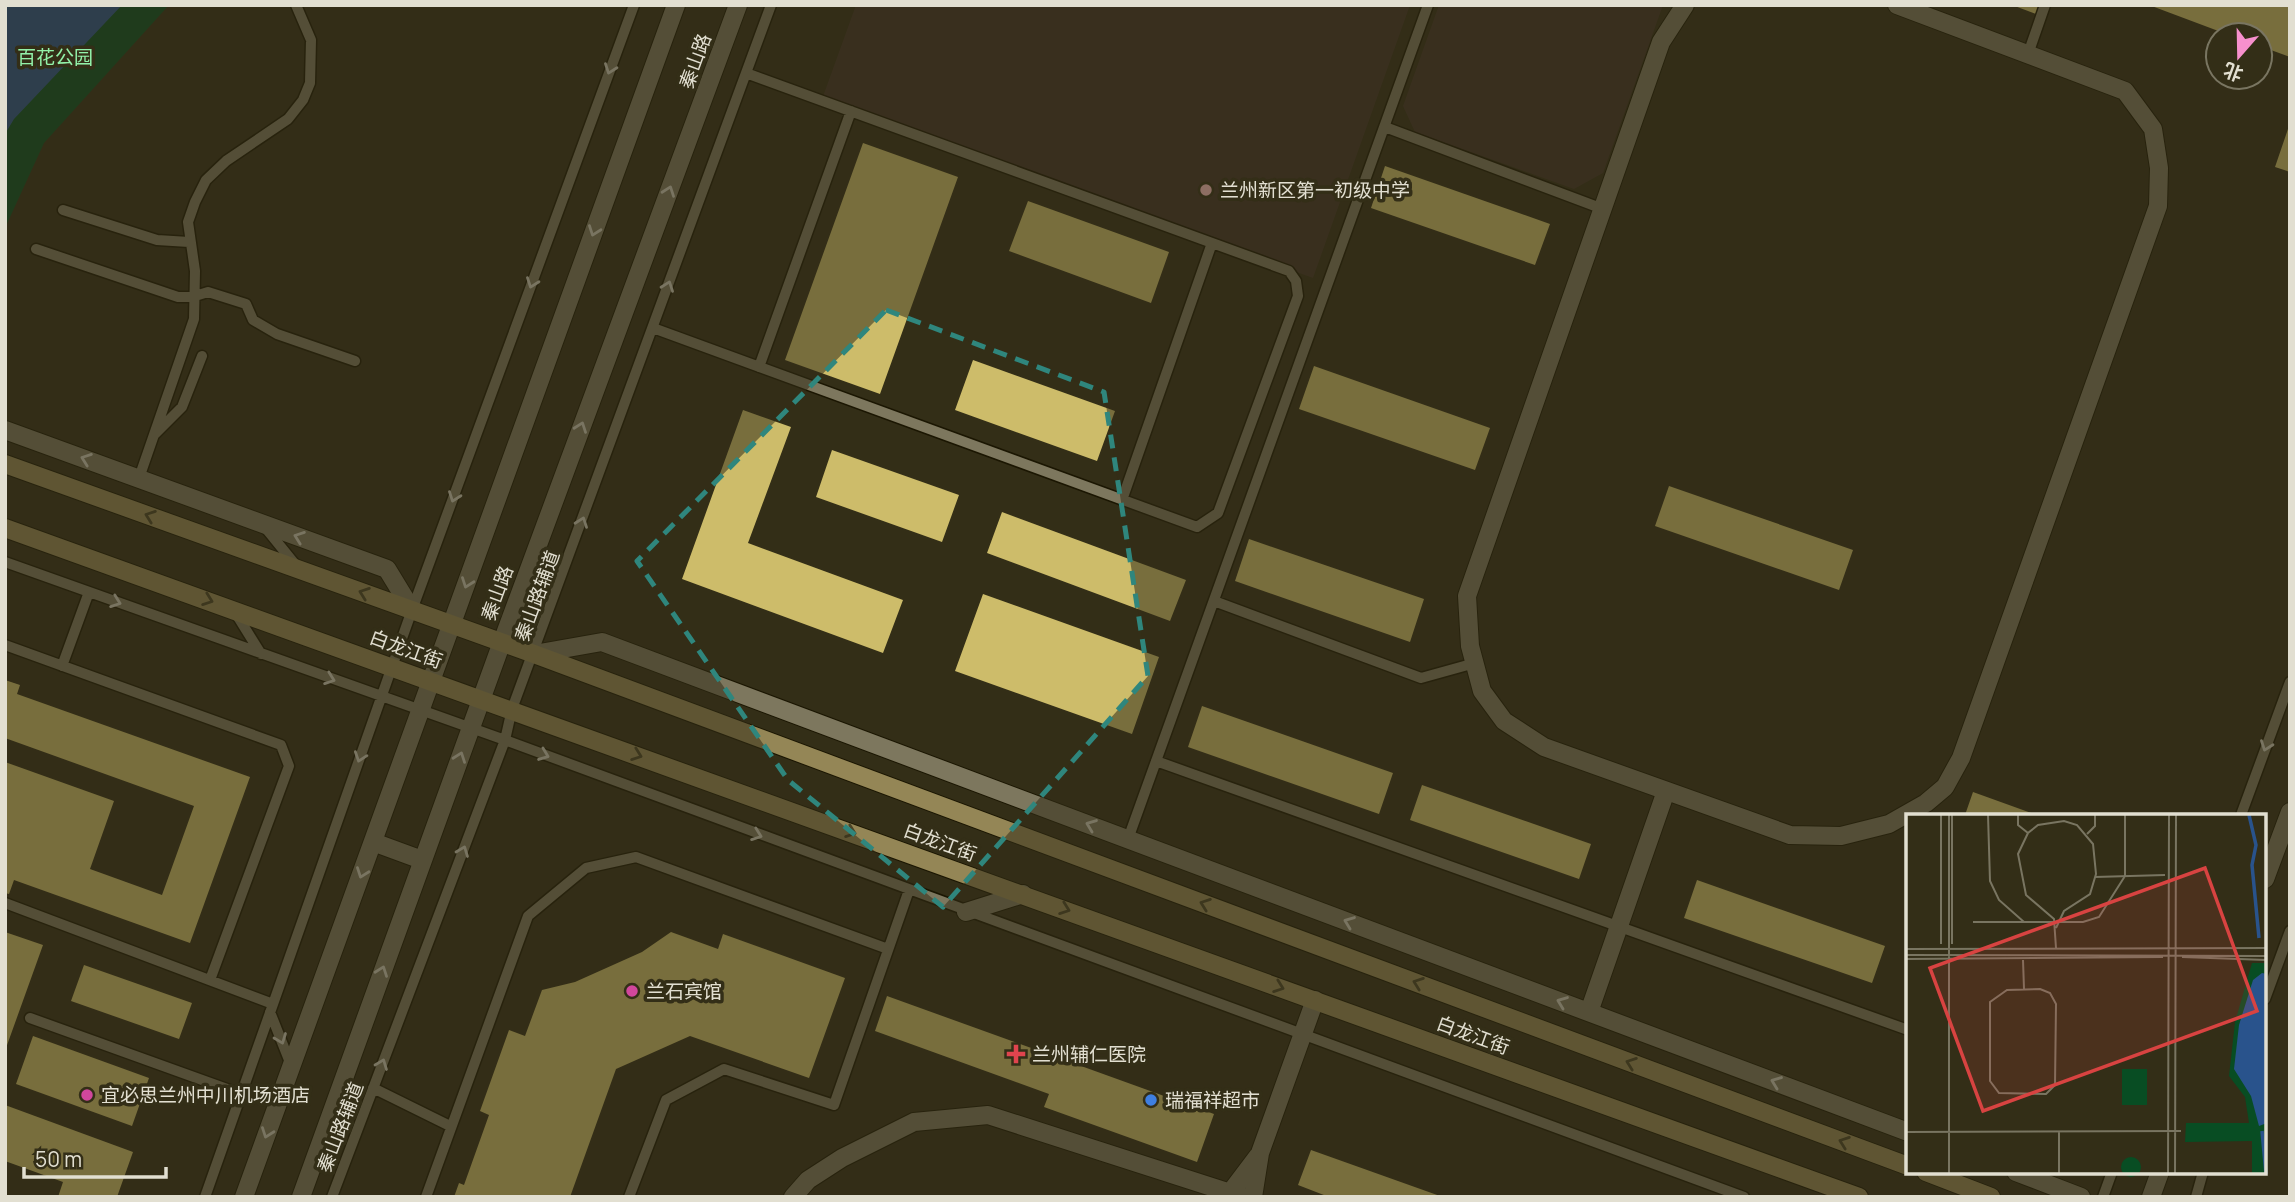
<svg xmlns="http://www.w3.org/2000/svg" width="2295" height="1202" viewBox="0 0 2295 1202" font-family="Manrope,'Noto Sans SC',sans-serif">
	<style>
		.education { fill: #423227 }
		.green { fill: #084d23 }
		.water { fill: #29538c }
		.building { fill: #cdbc6a }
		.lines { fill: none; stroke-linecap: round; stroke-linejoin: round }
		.service-casing { stroke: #1b1602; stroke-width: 13 }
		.minor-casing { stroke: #1b1602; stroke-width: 20 }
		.tertiary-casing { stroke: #1b1602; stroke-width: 20 }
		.secondary-casing { stroke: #1b1602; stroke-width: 20 }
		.service { stroke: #7d775e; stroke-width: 10 }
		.minor { stroke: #7d775e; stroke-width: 18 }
		.tertiary { stroke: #7d775e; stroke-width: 18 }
		.secondary { stroke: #948656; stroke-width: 18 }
		.oneway { stroke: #cecaba }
		.oneway2 { stroke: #4b4427 }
		.marked { fill: none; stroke: #2f867d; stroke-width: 5; stroke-dasharray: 14 9; stroke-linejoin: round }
		.education-dot { fill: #8d6e63; stroke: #332e17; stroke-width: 2.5 }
		.hotel-dot { fill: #d1479c; stroke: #332e17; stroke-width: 2.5 }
		.health-dot { fill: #e0444e; stroke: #332e17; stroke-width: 2.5 }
		.shop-dot { fill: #3f7fe0; stroke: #332e17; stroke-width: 2.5 }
		.labels { text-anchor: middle; stroke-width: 7; stroke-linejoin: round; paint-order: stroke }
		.park-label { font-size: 19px; fill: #92f1a9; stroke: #332e17 }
		.street-label { font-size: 19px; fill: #e2dfd1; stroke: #332e17 }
		.poi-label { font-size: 19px; fill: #e2dfd1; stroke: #332e17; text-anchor: start }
		.inset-river { fill: none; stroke: #29538c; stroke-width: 3.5 }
		.inset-road { fill: none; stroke: #797561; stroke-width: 2 }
		.view { fill: #d84341; fill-opacity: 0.15; stroke: #d84341; stroke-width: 3.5 }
		.inset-edge { fill: none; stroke: #e2dfd1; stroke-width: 3.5 }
	</style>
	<rect width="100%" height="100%" fill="#332e17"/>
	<path class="education" d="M856 5H1410L1313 278 821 102Z
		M1439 5H1663L1603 173 1574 189 1415 132 1403 106Z"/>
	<path class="green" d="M5 5H169L44 143 5 228Z"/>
	<path class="water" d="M5 5H122L14 119 5 134Z"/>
	<path class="building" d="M2012 5H2039L2036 14Z
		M2149 5H2290V57L2260 46V35H2229Z
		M2289 126H2290V172L2275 167Z
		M863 143 958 177 880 394 785 360Z
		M1385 166 1550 224 1535 265 1371 208Z
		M1028 201 1169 252 1151 303 1009 251Z
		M973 360 1115 411 1097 461 955 410Z
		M1314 366 1490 428 1475 470 1299 409Z
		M743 410 791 427 748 543 903 600 883 653 682 579Z
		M832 450 959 495 942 542 816 497Z
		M1669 486 1853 550 1839 590 1655 526Z
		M1002 512 1186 580 1170 621 987 553Z
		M1249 539 1424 599 1410 642 1235 581Z
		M983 594 1159 657 1132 734 955 671Z
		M5 680 20 685 17 694 250 777 190 943 14 880 9 894 5 893V762L114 801 90 869 162 895 194 806 5 738Z
		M1202 706 1393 773 1379 814 1188 747Z
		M1422 785 1591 844 1579 879 1410 820Z
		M1973 792 2037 815H1965Z
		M1697 880 1885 946 1872 983 1684 918Z
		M5 932 43 945 6 1048H5Z
		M671 932 718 949 723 934 845 978 809 1078 690 1036 616 1069 570 1197H454L459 1183 464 1185 489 1115 480 1111 509 1030 525 1036 542 990 575 982 642 952Z
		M84 965 192 1003 179 1039 71 1001Z
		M887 996 1214 1114 1197 1162 1044 1107 1049 1094 875 1031Z
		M33 1036 149 1078 132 1126 16 1084Z
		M5 1105 133 1152 117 1197H58L63 1182 5 1161Z
		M1311 1150 1440 1196V1197H1329L1298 1185Z"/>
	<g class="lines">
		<defs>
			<path id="service" d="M2028 54 2045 5
				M1385 127 1603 209
				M63 210 157 240 189 242
				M36 249 178 297H192L208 292 246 304 253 320 277 334 355 361
				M653 328 1197 527 1218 513 1298 296 1296 281 1289 271 746 73
				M759 367 851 111
				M155 434 182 407 202 356
				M139 478 194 319 195 271 188 222 195 202 206 180 226 161 288 119 303 100 310 83 311 40 296 5
				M1122 500 1212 243
				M264 526 298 568
				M5 562 505 740 1744 1197
				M1214 601 1421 678 1475 663
				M235 612 261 654
				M5 645 281 745 289 766 210 980
				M62 666 89 592
				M1156 761 1908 1030
				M2241 815 2290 682
				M1128 839 1428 5
				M5 903 273 1004
				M2265 999 2290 931
				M270 1012 291 1065
				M30 1018 241 1094
				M373 1088 450 1126
				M205 1197 412 610 634 5
				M332 1197 505 740 512 709 771 5
				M426 1197 528 916 586 868 636 857 888 949
				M629 1197 666 1100 724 1069 834 1105 909 890
				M2103 1197 2112 1172
				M2196 1197 2203 1172"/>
			<path id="minor" d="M1685 5 1661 42 1467 596 1470 646 1482 691 1504 721 1544 747 1790 835 1841 836 1889 824 1926 803 1945 787 1961 758 2158 206 2159 168 2153 129 2125 91 1897 5
				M5 430 387 569 412 610
				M534 654 602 642 1908 1132
				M966 912 1023 894
				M1589 1012 1666 791
				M2016 1172 2081 1197
				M793 1197 808 1180 842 1158 914 1122 988 1115 1243 1197
				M1227 1197 1258 1156
				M1253 1197 1260 1153 1315 1000"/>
			<path id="tertiary" d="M373 842 422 860
				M2265 879 2290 812
				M244 1197 676 5
				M301 1197 502 642 738 5
				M2151 1197 2160 1172"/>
			<path id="secondary" d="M5 464 534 654 1908 1166
				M5 528 1859 1197
				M1926 1172 1991 1197"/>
		</defs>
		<use href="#service" class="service-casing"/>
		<use href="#minor" class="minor-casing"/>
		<use href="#tertiary" class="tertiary-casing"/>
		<use href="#secondary" class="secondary-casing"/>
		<use href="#service" class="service"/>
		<use href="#minor" class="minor"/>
		<use href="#tertiary" class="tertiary"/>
		<use href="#secondary" class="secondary"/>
	</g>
	<defs><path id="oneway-chevron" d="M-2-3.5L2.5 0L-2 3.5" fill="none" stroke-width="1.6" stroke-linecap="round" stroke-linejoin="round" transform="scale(1.75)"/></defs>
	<g class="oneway">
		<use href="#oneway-chevron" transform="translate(610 69) rotate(110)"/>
		<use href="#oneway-chevron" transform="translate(669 191) rotate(-70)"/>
		<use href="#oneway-chevron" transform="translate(594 231) rotate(110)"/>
		<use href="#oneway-chevron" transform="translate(532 283) rotate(110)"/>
		<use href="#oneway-chevron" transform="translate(668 286) rotate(-70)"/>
		<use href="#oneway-chevron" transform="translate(581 427) rotate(-70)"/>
		<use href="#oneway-chevron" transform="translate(86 459) rotate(-160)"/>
		<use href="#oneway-chevron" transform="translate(454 497) rotate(110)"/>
		<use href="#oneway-chevron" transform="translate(582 522) rotate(-70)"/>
		<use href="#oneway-chevron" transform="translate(299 537) rotate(-160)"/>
		<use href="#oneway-chevron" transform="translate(467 583) rotate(110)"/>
		<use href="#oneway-chevron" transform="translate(116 602) rotate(20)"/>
		<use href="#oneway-chevron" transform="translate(330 679) rotate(20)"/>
		<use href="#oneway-chevron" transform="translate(2266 746) rotate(110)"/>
		<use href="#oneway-chevron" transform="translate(544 755) rotate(21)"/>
		<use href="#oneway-chevron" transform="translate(360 757) rotate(109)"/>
		<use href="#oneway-chevron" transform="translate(460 757) rotate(-70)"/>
		<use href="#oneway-chevron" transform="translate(1091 825) rotate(-159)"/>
		<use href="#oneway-chevron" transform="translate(757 835) rotate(20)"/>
		<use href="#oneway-chevron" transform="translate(463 851) rotate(-69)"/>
		<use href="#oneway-chevron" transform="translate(362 873) rotate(110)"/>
		<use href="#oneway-chevron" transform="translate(1349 922) rotate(-159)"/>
		<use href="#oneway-chevron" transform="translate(382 971) rotate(-70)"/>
		<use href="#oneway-chevron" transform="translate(1562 1002) rotate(-159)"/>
		<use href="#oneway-chevron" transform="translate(281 1039) rotate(69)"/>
		<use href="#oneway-chevron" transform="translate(382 1064) rotate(-69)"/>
		<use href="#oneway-chevron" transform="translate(1776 1082) rotate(-159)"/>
		<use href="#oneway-chevron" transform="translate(267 1133) rotate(110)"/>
	</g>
	<g class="oneway2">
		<use href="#oneway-chevron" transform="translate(150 516) rotate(-160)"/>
		<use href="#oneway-chevron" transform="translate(364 593) rotate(-160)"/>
		<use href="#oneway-chevron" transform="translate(208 600) rotate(20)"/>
		<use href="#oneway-chevron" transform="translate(637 755) rotate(20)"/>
		<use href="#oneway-chevron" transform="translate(851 832) rotate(20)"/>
		<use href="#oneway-chevron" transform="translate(1205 904) rotate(-160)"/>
		<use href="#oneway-chevron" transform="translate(1065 909) rotate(20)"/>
		<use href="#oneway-chevron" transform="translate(1418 983) rotate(-160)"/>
		<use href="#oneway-chevron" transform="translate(1279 987) rotate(20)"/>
		<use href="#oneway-chevron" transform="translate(1631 1063) rotate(-160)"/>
		<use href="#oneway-chevron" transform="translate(1844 1142) rotate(-160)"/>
	</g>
	<path d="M0 0H2295V1202H0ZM886 310 1104 392 1148 676 943 907 788 780 637 561Z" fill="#332e17" fill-opacity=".55" fill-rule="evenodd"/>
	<path class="marked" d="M886 310 1104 392 1148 676 943 907 788 780 637 561Z"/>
	<circle class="education-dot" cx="1206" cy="190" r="7"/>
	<g class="hotel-dot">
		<circle cx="632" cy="991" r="7"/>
		<circle cx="87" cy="1095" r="7"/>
	</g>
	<path class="health-dot" d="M1012.5 1043.5h7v7h7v7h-7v7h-7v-7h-7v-7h7z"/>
	<circle class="shop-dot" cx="1151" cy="1100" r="7"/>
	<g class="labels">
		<g class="park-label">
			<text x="55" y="64">百花公园</text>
		</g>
		<g class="street-label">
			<text transform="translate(695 61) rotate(-70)" y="7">秦山路</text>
			<text transform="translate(497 593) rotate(-70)" y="7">秦山路</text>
			<text transform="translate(537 596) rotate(-70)" y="7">秦山路辅道</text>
			<text transform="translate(406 649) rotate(20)" y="7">白龙江街</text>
			<text transform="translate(940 842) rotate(20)" y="7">白龙江街</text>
			<text transform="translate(1473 1035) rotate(20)" y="7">白龙江街</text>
			<text transform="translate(340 1127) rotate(-69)" y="7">秦山路辅道</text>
		</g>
		<g class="poi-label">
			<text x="1220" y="197">兰州新区第一初级中学</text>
			<text x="646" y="998">兰石宾馆</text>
			<text x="1032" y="1061">兰州辅仁医院</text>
			<text x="101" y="1102">宜必思兰州中川机场酒店</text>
			<text x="1165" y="1107">瑞福祥超市</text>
		</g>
	</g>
	<g transform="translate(1906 814)">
		<rect width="360" height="360" fill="#332e17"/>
		<path d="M346 149H360V360H346V327L279 328 280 309H343L339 283 323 262 329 208ZM216 255H241V291H216ZM215 353a10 10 0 1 1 20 0a10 10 0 1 1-20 0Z" fill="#084d23"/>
		<path d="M356 159 361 160V309L353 312 345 282 328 255 333 211 347 166Z" fill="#29538c"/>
		<path class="inset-river" d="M343 1 350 31 346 51 353 124M356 317 360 360"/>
		<path class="inset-road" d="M46 1V130M82 1 84 67 93 86 118 108M112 1V11L122 19M181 20 189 12V1M189 63 259 61M67 108H177L193 103 219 62V1M150 114 158 97 184 80 190 60 187 30 171 11 158 7 132 11 122 19 112 40 120 81 148 105 150 134M35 130V1M0 135 361 134M0 141 361 142M276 143 361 146M0 145 257 143M117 146 118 175M134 175 144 179 150 190 149 271 140 280 93 279 84 267V188L101 176ZM0 318 275 317M43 360V1M153 360V318M262 360 263 1M269 360 270 1"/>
		<path class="view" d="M299 54 351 197 77 297 24 154Z"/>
		<rect width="360" height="360" class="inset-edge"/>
	</g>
	<rect width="2295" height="1202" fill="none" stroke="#e2dfd1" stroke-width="14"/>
	<g transform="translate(2239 56) rotate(200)"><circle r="33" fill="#332e17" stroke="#797561" stroke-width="2"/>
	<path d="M0-5L12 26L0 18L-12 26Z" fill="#f790cd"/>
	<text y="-10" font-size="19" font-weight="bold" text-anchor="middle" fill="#e2dfd1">北</text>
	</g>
	<path d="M24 1167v10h142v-10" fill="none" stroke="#e2dfd1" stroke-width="3.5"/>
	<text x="35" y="1167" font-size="21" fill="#e2dfd1" stroke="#332e17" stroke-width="5" paint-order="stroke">50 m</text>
</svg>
